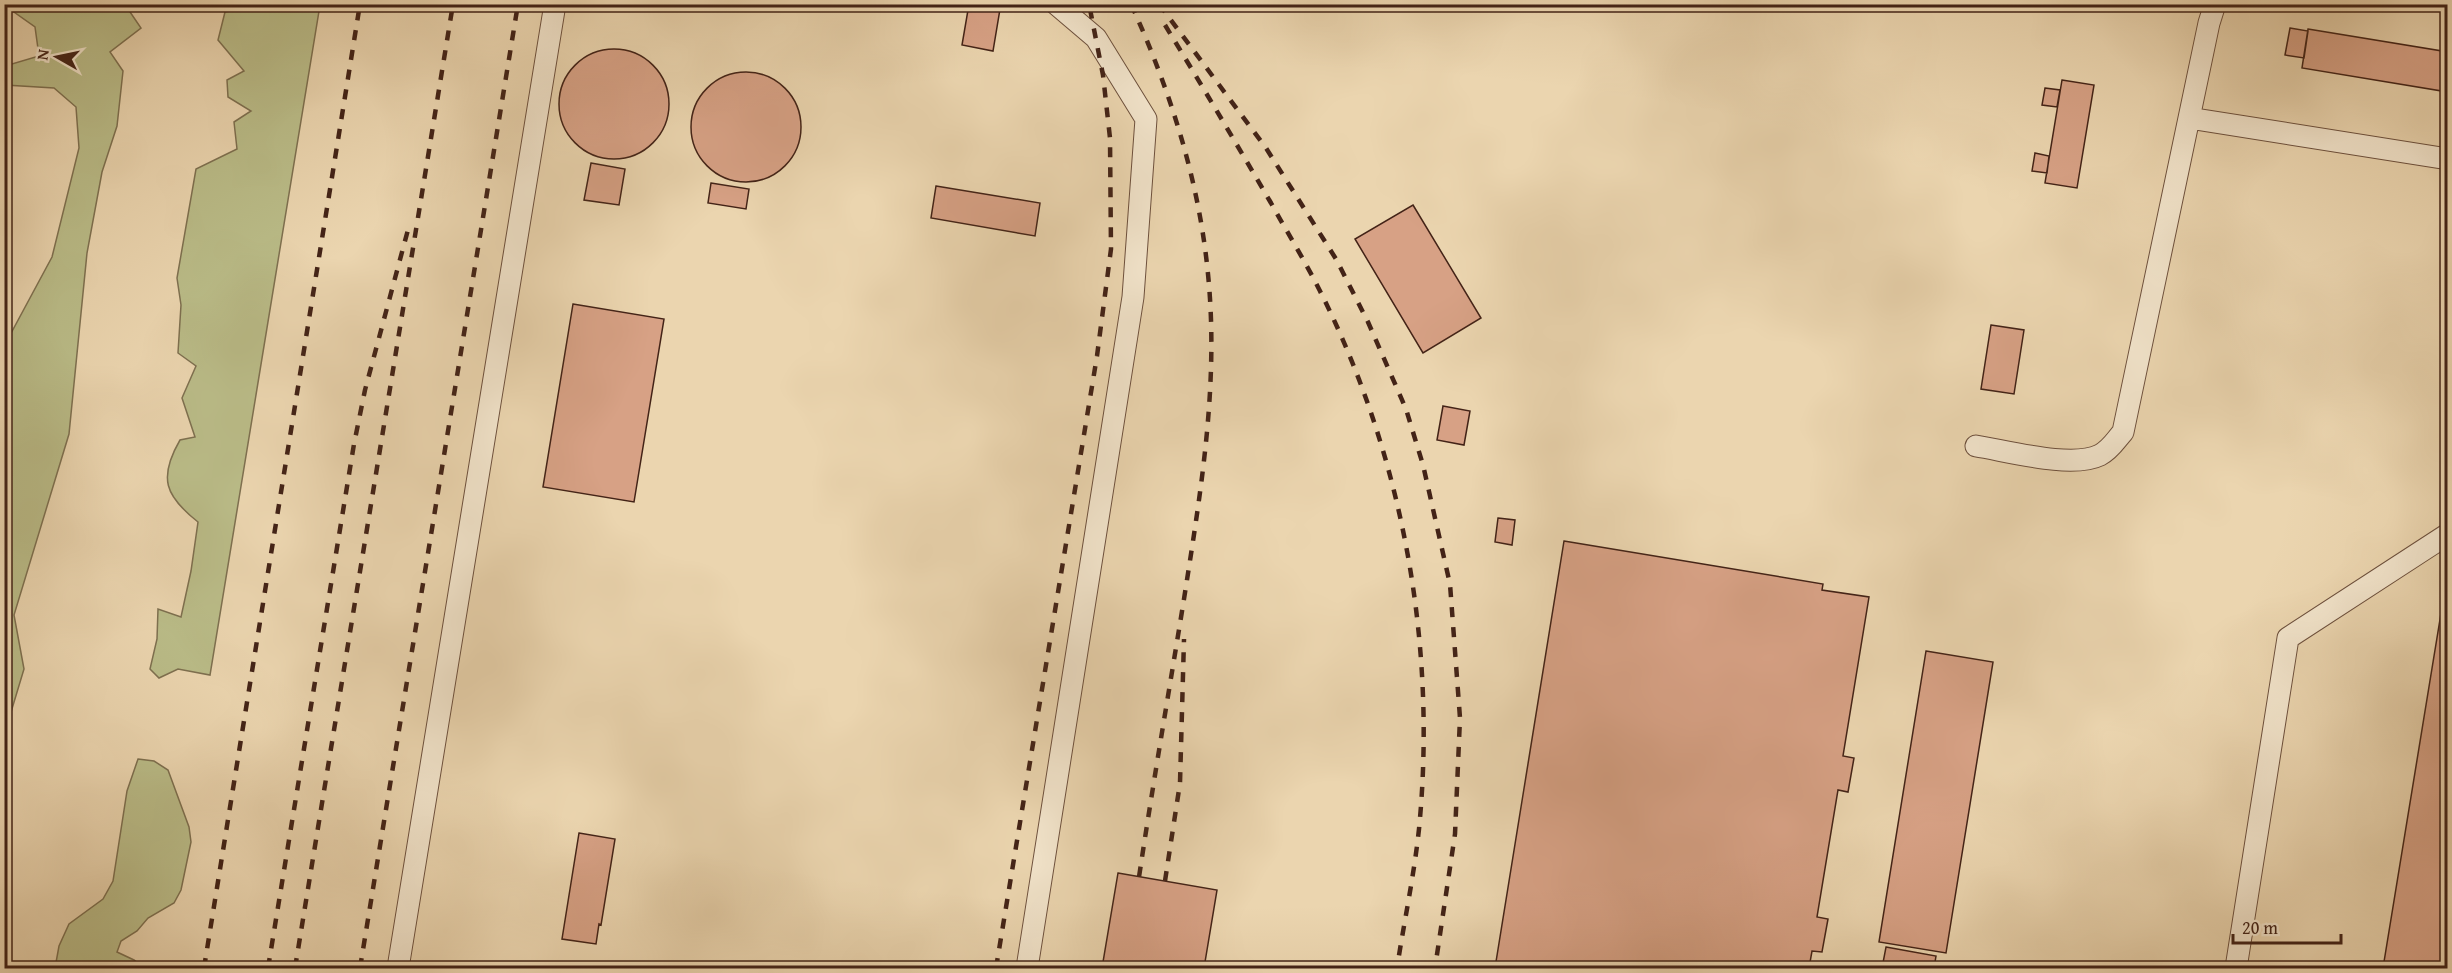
<svg xmlns="http://www.w3.org/2000/svg" width="2452" height="973" viewBox="0 0 2452 973" font-family="'Gentium Book Plus',serif">
	<style>
		.green { fill: #babc88; stroke: #7e7050; stroke-width: 1.5 }
		.building { fill: #d7a185; stroke: #432317; stroke-width: 1.5 }
		.lines { fill: none; stroke-linecap: round; stroke-linejoin: round }
		.lane-casing { stroke: #6d503d; stroke-width: 23 }
		.lane { stroke: #f2e4cb; stroke-width: 21 }
		.rail { stroke: #432317; stroke-width: 4.5; stroke-dasharray: 10 10; stroke-linecap: butt }
	</style>
	<rect width="100%" height="100%" fill="#ebd5af"/>
	<filter id="stains"><feTurbulence type="fractalNoise" baseFrequency=".00333" numOctaves="4"/><feColorMatrix values="0 0 0 0 .2 0 0 0 0 .09 0 0 0 0 .02 0 0 0 .5 -.17"/></filter>
	<radialGradient id="worn" r=".72"><stop offset=".6" stop-color="#630" stop-opacity="0"/><stop offset="1" stop-color="#630" stop-opacity=".3"/></radialGradient>
	<path class="green" d="M4 5H129L128 9 141 28 110 52 123 71 117 126 102 172 87 253 69 434 14 615 24 669 5 732V367L9 337 52 257 79 148 76 107 54 88 5 85V66L39 56 35 27Z
		M250 5H320L210 675 178 669 159 678 150 669 157 639 158 609 181 617 191 571 198 522C165 496 158 478 180 440L195 437 182 398 196 366 178 353 181 305 177 278 196 169 237 149 234 122 251 111 228 97 227 80 244 71 218 40 225 12 250 7Z
		M138 759 154 761 168 770 189 827 191 842 181 890 174 903 148 918 137 931 121 941 117 952 134 960 144 968H55L59 946 69 924 103 899 113 881 127 791Z"/>
	<path class="building" d="M969 4 1000 9 993 51 962 45Z
		M2290 28 2308 31 2304 58 2285 55Z
		M2308 29 2448 52V92L2302 68Z
		M559 104a55 55 0 1 1 110 0a55 55 0 1 1-110 0Z
		M691 127a55 55 0 1 1 110 0a55 55 0 1 1-110 0Z
		M2062 80 2094 85 2077 188 2045 183Z
		M2045 88 2060 90 2057 107 2042 105Z
		M2035 153 2049 156 2047 173 2032 171Z
		M591 163 625 169 619 205 584 200Z
		M711 183 749 189 746 209 708 203Z
		M936 186 1040 203 1035 236 931 218Z
		M1413 205 1481 318 1423 353 1355 239Z
		M573 304 664 319 634 502 543 487Z
		M1991 325 2024 330 2014 394 1981 389Z
		M1443 406 1470 411 1464 445 1437 440Z
		M1498 518 1515 520 1512 545 1495 542Z
		M1564 541 1823 584 1822 590 1869 597 1843 756 1854 758 1848 792 1838 790 1817 917 1828 919 1822 952 1812 951 1809 968H1495Z
		M2448 593V968H2383L2444 595Z
		M1926 651 1993 662 1946 953 1879 942Z
		M579 833 615 839 601 925 599 924 596 944 562 939Z
		M1118 873 1217 890 1204 968H1102Z
		M1886 947 1936 956 1934 968H1882Z"/>
	<g class="lines">
		<defs>
			<path id="lane" d="M2189 118 2448 159
				M1976 446C2008 451 2072 469 2100 455 2111 449 2115 441 2123 432L2209 23 2215 4
				M398 968 555 4
				M1027 968 1133 297 1146 119 1096 38 1056 4
				M2236 968 2288 638 2448 534"/>
		</defs>
		<use href="#lane" class="lane-casing"/>
		<use href="#lane" class="lane"/>
		<path class="rail" d="M1131 4C1170 90 1199 180 1208 274 1219 384 1201 490 1184 599 1169 691 1153 784 1139 877
			M1159 4 1266 148 1336 259 1368 322 1406 409 1423 465 1450 584 1460 718 1455 834 1435 968
			M1165 25C1201 84 1236 143 1271 203 1287 232 1305 261 1320 291 1403 456 1437 645 1419 829 1414 876 1404 922 1397 968
			M1165 881 1180 783 1184 639
			M204 968 360 4
			M268 968 354 444 365 390 409 226
			M295 968 453 4
			M360 968 518 4
			M996 968 1097 356 1111 249 1110 138 1103 75 1089 4"/>
	</g>
	<rect width="2452" height="973" fill="none" stroke="#ebd5af" stroke-width="24"/>
	<rect x="6" y="6" width="2440" height="961" fill="none" stroke="#432317" stroke-width="3"/>
	<rect x="12" y="12" width="2428" height="949" fill="none" stroke="#432317" stroke-width="1.5"/>
	<g transform="translate(57 57) rotate(279)" stroke="#f2e4cb" stroke-width="4.5" paint-order="stroke">
	<path d="M0-4.5L10 22L0 15L-10 22Z" fill="#432317"/>
	<text y="-9" font-size="16" font-weight="bold" text-anchor="middle" fill="#432317">N</text>
	</g>
	<path d="M2233 934v9h108v-9" fill="none" stroke="#432317" stroke-width="3"/>
	<text x="2242" y="934" font-size="18" fill="#432317" stroke="#f2e4cb" stroke-width="4.5" paint-order="stroke">20 m</text>
	<rect width="100%" height="100%" filter="url(#stains)"/>
	<rect width="100%" height="100%" fill="url(#worn)"/>
</svg>
